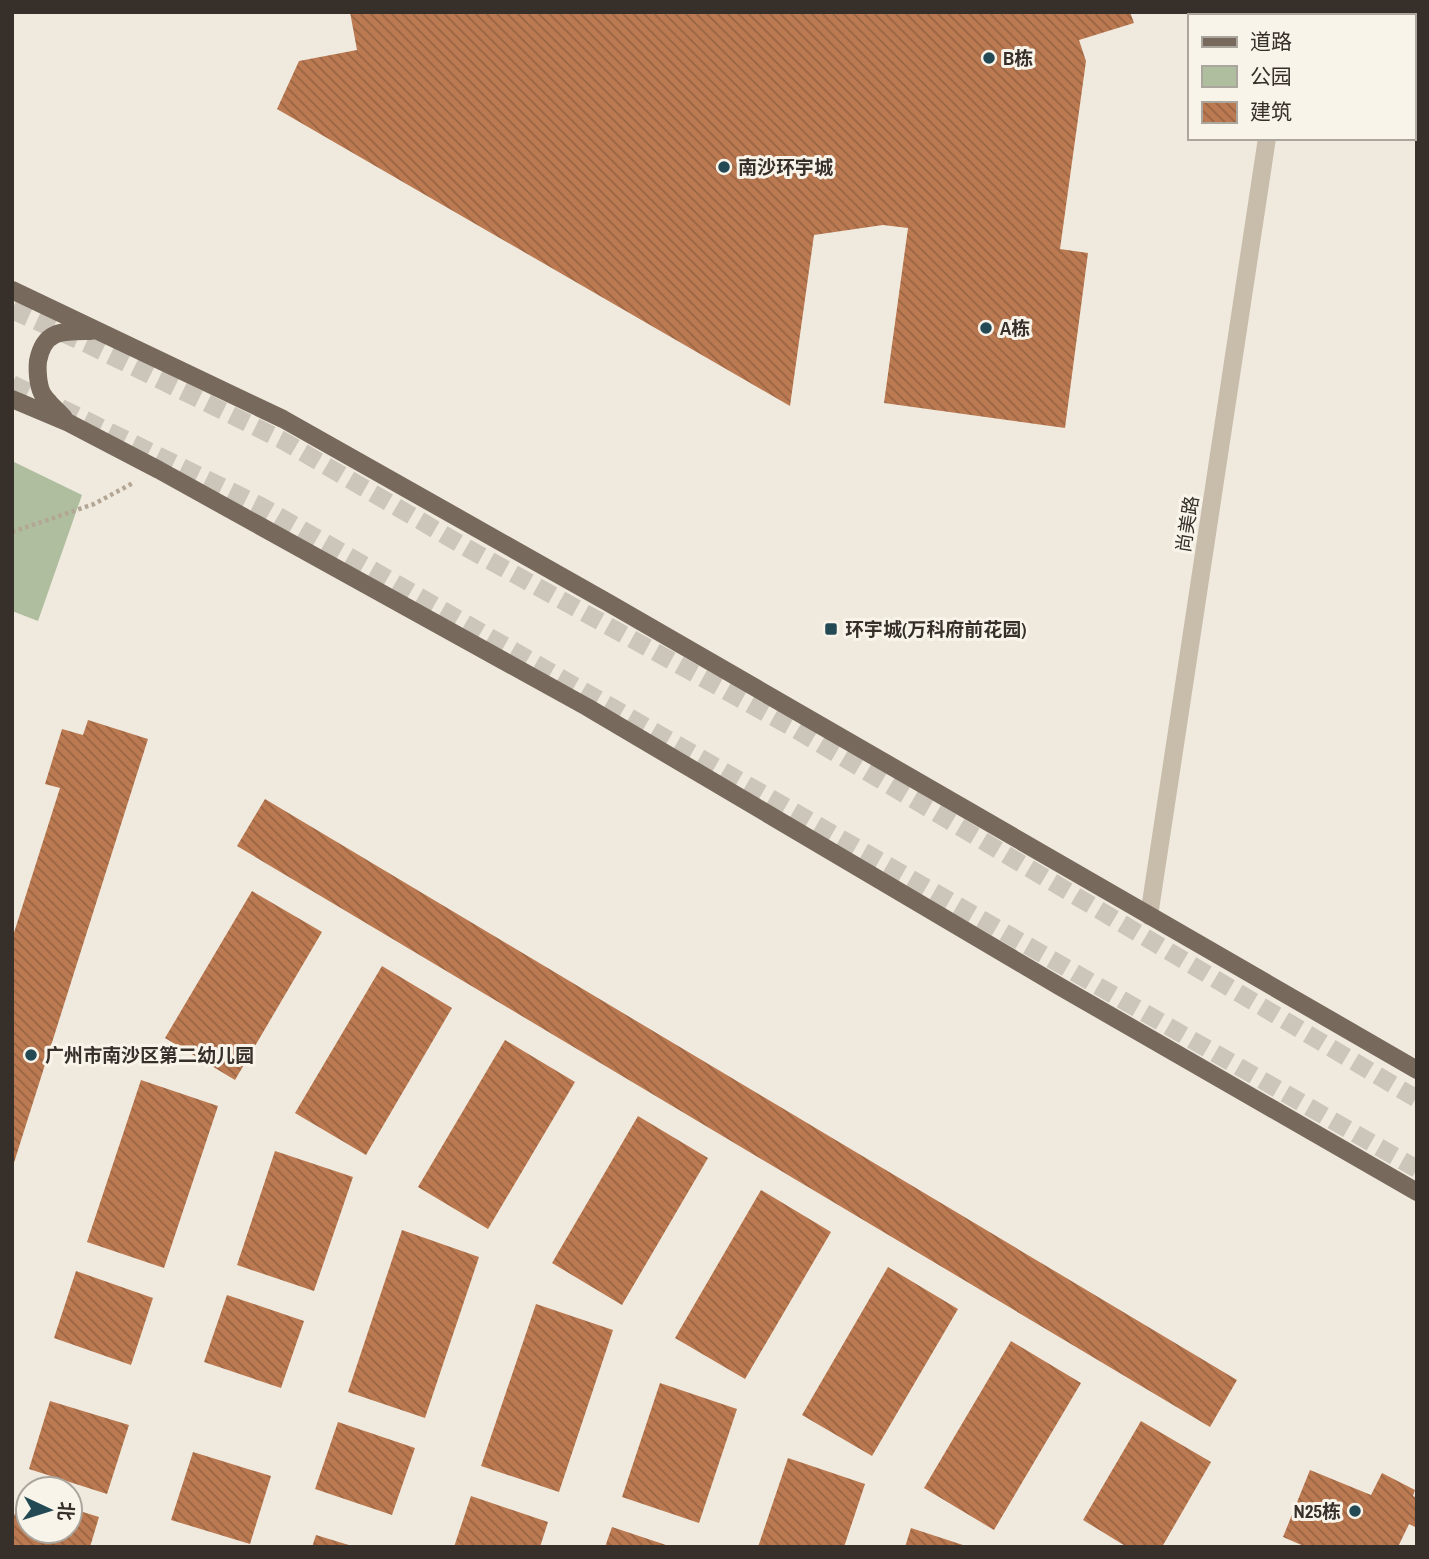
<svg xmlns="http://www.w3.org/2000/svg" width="1429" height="1559" viewBox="0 0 1429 1559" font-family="'Archivo Narrow','Noto Sans SC',sans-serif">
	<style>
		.park { fill: #afbe9f }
		.building { fill: url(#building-back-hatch) }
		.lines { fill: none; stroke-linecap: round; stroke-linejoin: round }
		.major-tunnel { stroke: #cbc5ba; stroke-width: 18; stroke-dasharray: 18 9; stroke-linecap: butt }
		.path { stroke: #b3a695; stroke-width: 4.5; stroke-dasharray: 3.5 3.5; stroke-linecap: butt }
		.minor { stroke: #c8bcab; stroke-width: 18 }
		.major { stroke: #77695c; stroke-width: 18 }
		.poi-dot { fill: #234a54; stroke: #f8f4ea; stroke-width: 2.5 }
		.labels { text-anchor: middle; stroke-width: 6; stroke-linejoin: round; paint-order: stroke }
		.poi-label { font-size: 19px; font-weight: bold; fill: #362f2a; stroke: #f8f4ea; text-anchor: start }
		.street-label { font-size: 19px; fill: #362f2a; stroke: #f8f4ea }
	</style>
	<defs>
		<pattern id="building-back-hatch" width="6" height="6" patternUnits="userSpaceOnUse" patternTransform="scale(1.75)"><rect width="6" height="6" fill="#bb7a51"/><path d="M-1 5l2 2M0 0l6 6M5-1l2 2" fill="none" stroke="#996443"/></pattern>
	</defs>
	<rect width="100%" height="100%" fill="#f0eade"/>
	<path class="park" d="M12 461 82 495 38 621 12 611Z"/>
	<path class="building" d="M350 12H1130L1134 23 1079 40 1086 61 1060 249 1088 253 1065 428 884 403 908 228 883 225 814 235 790 406 277 109 299 61 357 50Z
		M88 720 148 739 12 1169V939L60 788 45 784 62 729 83 735Z
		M265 799 1237 1380 1210 1427 237 846Z
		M252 891 322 932 235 1080 165 1038Z
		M382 966 452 1008 366 1155 295 1113Z
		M505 1040 575 1082 488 1229 418 1187Z
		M141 1080 218 1106 164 1268 87 1242Z
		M638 1116 708 1158 622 1305 552 1263Z
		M275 1151 353 1177 314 1291 237 1265Z
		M761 1190 831 1232 745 1379 675 1338Z
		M402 1230 479 1257 425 1418 348 1392Z
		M888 1267 958 1309 872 1456 802 1415Z
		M76 1271 153 1298 131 1365 54 1338Z
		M227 1295 304 1321 281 1388 204 1362Z
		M536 1304 613 1330 559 1492 481 1466Z
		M1011 1341 1081 1383 994 1530 924 1488Z
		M660 1383 737 1409 699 1523 622 1497Z
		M50 1401 129 1425 107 1494 29 1469Z
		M1141 1421 1211 1462 1162 1547H1127L1083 1520Z
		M338 1422 415 1448 392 1515 315 1489Z
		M193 1452 271 1476 250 1544 171 1520Z
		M788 1458 865 1484 844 1547H758Z
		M1310 1470 1371 1495 1382 1473 1415 1490 1413 1496 1417 1498V1528L1409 1524 1398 1547H1306L1283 1537Z
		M21 1493 28 1495V1531H70V1508L99 1517 90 1547H12V1523Z
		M471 1496 548 1522 540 1547H454Z
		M612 1527 669 1546V1547H605Z
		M911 1528 966 1546V1547H905Z
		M316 1535 352 1546V1547H312Z"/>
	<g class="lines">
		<path class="major-tunnel" d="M12 310 87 344 280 439 467 548 795 729 1417 1099
			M12 384 261 506 1417 1169"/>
		<path class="path" d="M12 532 94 504 133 483"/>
		<path class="minor" d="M1285 16 1286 12
			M1149 916 1267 138"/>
		<path class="major" d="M12 290 283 419 607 602 1417 1070
			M12 399 69 423 159 470 587 707 1059 986 1417 1192
			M64 418C57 410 47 402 42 393 38 385 37 370 38 361 44 329 64 331 91 331"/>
	</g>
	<g class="poi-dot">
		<circle cx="989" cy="58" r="7"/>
		<circle cx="724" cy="167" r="7"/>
		<circle cx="986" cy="328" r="7"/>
		<rect x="824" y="622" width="14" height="14" rx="3.5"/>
		<circle cx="31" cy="1055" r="7"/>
		<circle cx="1355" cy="1511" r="7"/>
	</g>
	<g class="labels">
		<g class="poi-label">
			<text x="1003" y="65">B栋</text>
			<text x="738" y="174">南沙环宇城</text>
			<text x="1000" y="335">A栋</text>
			<text x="845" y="636">环宇城(万科府前花园)</text>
			<text x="45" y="1062">广州市南沙区第二幼儿园</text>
			<text x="1341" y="1518" text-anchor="end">N25栋</text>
		</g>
		<g class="street-label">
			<text transform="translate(1187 524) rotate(-81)" y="7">尚美路</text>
		</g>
	</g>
	<rect width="1429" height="1559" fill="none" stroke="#362f2a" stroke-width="28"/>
	<rect x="1188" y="14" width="228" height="126" fill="#f8f4ea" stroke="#aaa59d" stroke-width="2"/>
	<rect x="1202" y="37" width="35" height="10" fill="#77695c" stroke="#aaa59d" stroke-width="2"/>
	<text x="1250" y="49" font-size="21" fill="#362f2a">道路</text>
	<rect x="1202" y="66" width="35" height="21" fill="#afbe9f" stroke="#aaa59d" stroke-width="2"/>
	<text x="1250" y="84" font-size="21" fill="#362f2a">公园</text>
	<rect x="1202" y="102" width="35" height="21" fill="url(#building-back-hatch)" stroke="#aaa59d" stroke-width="2"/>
	<text x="1250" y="119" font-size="21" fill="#362f2a">建筑</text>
	<g transform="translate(49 1510) rotate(94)"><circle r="33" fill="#f8f4ea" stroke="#aaa59d" stroke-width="2"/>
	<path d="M0-5L12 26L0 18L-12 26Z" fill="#234a54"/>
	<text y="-10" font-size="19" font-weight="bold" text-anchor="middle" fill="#362f2a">北</text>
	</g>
</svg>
